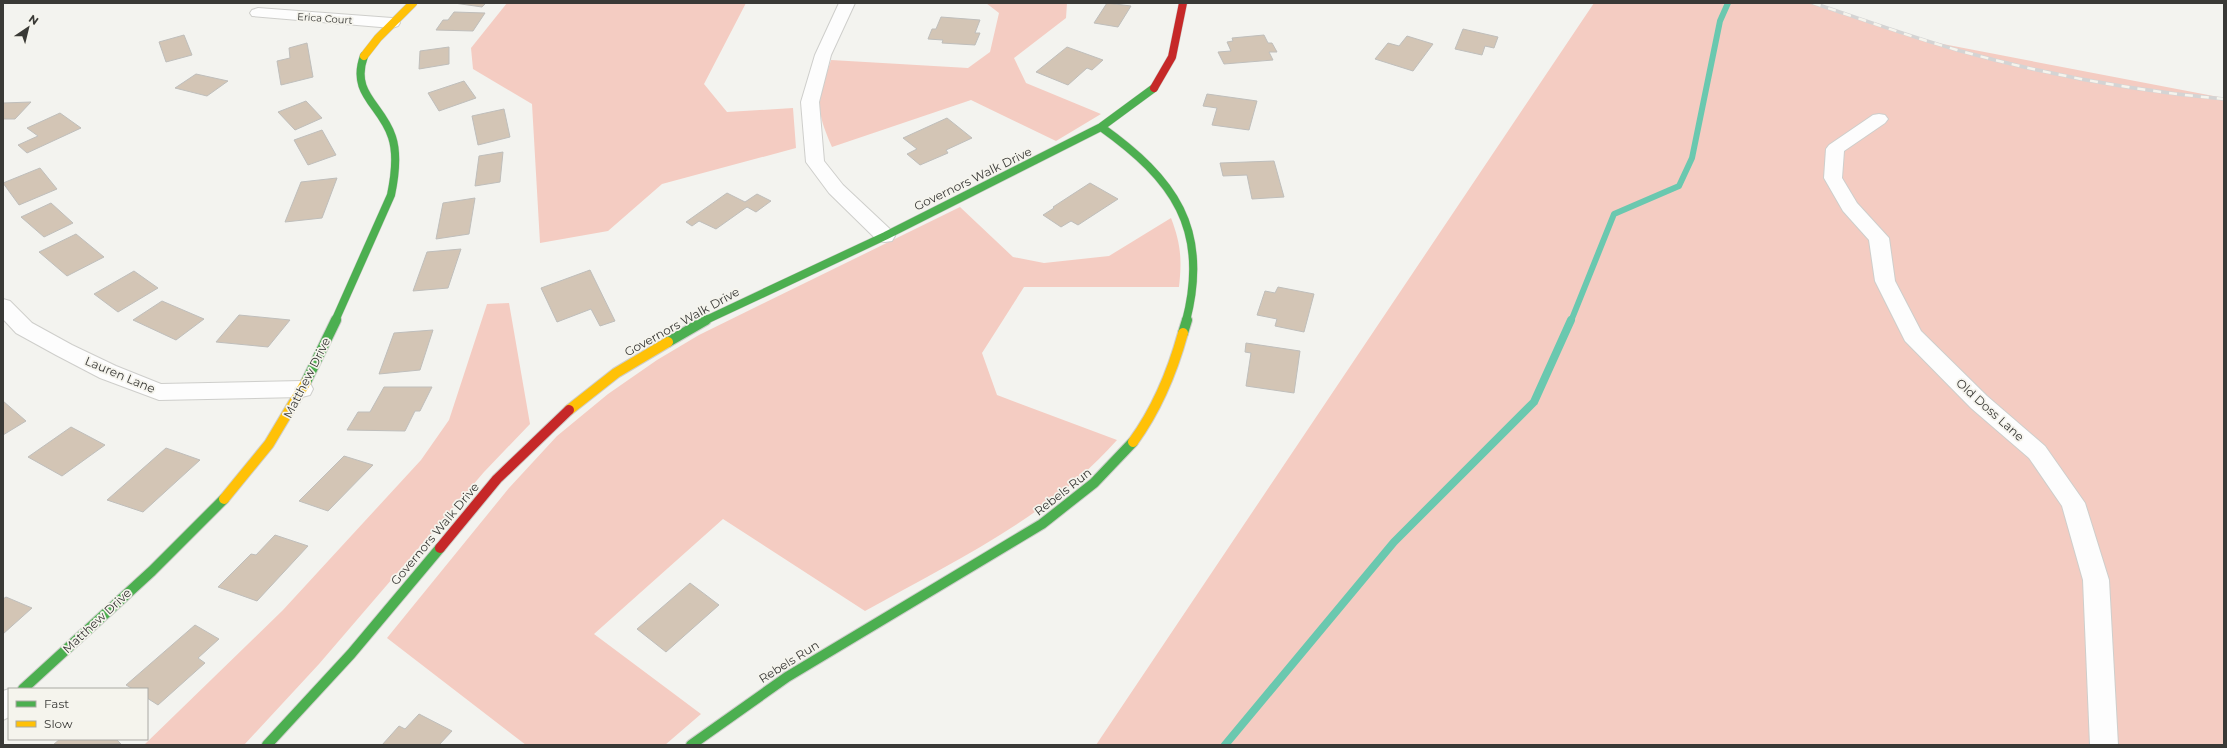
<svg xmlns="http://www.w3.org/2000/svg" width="2227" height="748" viewBox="0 0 2227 748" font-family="Montserrat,sans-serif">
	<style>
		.green { fill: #f4ccc2 }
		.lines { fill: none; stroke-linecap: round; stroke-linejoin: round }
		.stream-far1 { stroke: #6ac8af; stroke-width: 6 }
		.stream { stroke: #6ac8af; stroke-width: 8 }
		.building { fill: #d3c5b5; stroke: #bfbebb }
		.street-casing { stroke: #cececb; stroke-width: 2 }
		.fast-far1-casing { stroke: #cececb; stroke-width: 9 }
		.fast-casing { stroke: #cececb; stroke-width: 12 }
		.slow-far1-casing { stroke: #cececb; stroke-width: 9 }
		.slow-casing { stroke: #cececb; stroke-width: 12 }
		.jam-far1-casing { stroke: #cececb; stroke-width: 9 }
		.jam-casing { stroke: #cececb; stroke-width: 12 }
		.street { fill: #fdfdfd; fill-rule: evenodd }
		.fast-far1 { stroke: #4caf50; stroke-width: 8 }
		.fast { stroke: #4caf50; stroke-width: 10 }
		.slow-far1 { stroke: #ffc107; stroke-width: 8 }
		.slow { stroke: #ffc107; stroke-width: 10 }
		.jam-far1 { stroke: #c62828; stroke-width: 8 }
		.jam { stroke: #c62828; stroke-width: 10 }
		.rail-casing { stroke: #d4d4d4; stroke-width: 3.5 }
		.rail { stroke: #f5f4ed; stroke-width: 2.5; stroke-dasharray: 8; stroke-linecap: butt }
		.labels { text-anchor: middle; stroke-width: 3.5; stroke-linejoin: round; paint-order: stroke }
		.far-street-label { font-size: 10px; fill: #393936; stroke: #f5f4ed }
		.street-label { font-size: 12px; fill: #393936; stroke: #f5f4ed }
	</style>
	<rect width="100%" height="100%" fill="#f3f3ef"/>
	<path class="green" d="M507 3H746L704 84 727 112 793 108 796 148 662 184 608 231 540 243 532 104 473 69 471 48Z
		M986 3H1067L1066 18 1014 58 1026 83 1101 114 1056 141 971 100 832 147C814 106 818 101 831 60L968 68 990 52 999 13Z
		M1594 3H1810L1922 40 2224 98V745H1096Z
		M960 207 1013 257 1044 263 1109 256 1171 218C1181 244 1182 260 1179 287H1024L982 353 997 395 1117 440C1049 517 954 561 865 611L723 519 594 634 701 714 665 745H526L387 638 509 488 557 436 608 394 657 360 699 335Z
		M509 303 530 424 484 472 319 664 244 745H144L283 610 421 460 449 420 487 304Z"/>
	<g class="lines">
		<path class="stream-far1" d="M1571 321 1614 214 1679 186 1692 158 1720 21 1728 3"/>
		<path class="stream" d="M1225 745 1394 542 1534 402 1571 320"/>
	</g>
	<path class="building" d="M454 3H486L482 7Z
		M1107 3 1131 6 1118 27 1094 23Z
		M454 12 485 13 473 31 436 30 443 20H448Z
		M941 17 980 20 975 33H980L975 45 942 43 943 40 928 39 932 29H936Z
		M1463 29 1498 37 1494 48 1485 46 1482 55 1455 49Z
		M184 35 192 55 166 62 159 42Z
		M1264 35 1268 43H1272L1277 52H1269L1273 60 1224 64 1218 52 1231 51 1227 42 1233 41 1232 38Z
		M1407 36 1433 44 1413 71 1375 59 1388 43 1399 46Z
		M307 43 313 77 281 85 277 61 290 58 289 48Z
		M449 47V64L419 69 420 51Z
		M1067 47 1103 60 1092 70 1087 68 1068 85 1036 72Z
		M196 74 228 81 207 96 175 88Z
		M464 81 476 98 439 111 428 93Z
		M1207 94 1257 101 1249 130 1212 125 1217 108 1203 106Z
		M306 101 322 118 295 130 278 112Z
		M31 102 15 119H3V103Z
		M504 109 510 137 478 145 472 116Z
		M60 113 81 128 27 153 18 145 38 136 27 128Z
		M947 118 972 138 946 150 948 153 920 165 907 154 917 149 903 138Z
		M322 130 336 155 308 165 294 140Z
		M503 152 500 182 475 186 479 156Z
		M1274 161 1284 197 1252 199 1247 175 1223 176 1220 163Z
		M40 168 57 189 19 205 3 183Z
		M337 178 322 218 285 222 301 182Z
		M1090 183 1118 199 1078 225 1071 221 1061 227 1043 215 1054 208 1053 207Z
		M727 193 745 202 757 194 771 201 756 212 747 207 716 229 699 221 692 226 686 222Z
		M475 198 469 234 436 239 443 203Z
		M51 203 73 223 44 237 21 217Z
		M76 234 104 257 67 276 39 252Z
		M461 249 448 288 413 291 427 252Z
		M590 270 615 321 600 326 591 309 557 322 541 288Z
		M134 271 158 288 118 312 94 294Z
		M1278 287 1314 294 1304 332 1275 326 1277 319 1257 315 1265 291 1275 293Z
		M162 301 204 319 176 340 133 320Z
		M239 315 290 320 268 347 216 342Z
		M433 330 420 370 379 374 394 333Z
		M1246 343 1300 351 1294 393 1246 386 1251 353 1245 352Z
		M384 387H432L420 411H415L405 431 347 430 358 412H370Z
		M3 401 26 421 3 435Z
		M71 427 105 445 62 476 28 457Z
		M166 448 200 460 143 512 107 500Z
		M344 456 373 465 328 511 299 501Z
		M275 535 308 546 257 601 218 587 251 554 256 555Z
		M690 583 719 605 666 652 637 629Z
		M6 597 32 608 3 634V599Z
		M195 625 219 639 198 658 205 663 158 705 147 698V689H133L126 685Z
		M419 714 452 731 439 745H382L399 726 405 729Z
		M60 739H116L121 744 53 745Z"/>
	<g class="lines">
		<defs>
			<path id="street" d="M839 3H855L831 55 819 102 824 161 843 185 892 231 895 236 892 241 885 242 878 241 829 193 806 162 801 102 815 55Z
				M258 8 392 18 398 20 400 23 398 26 392 28 252 16 250 13 252 10Z
				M1879 114 1885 115 1888 119 1885 123 1844 151 1842 178 1857 203 1889 238 1895 281 1921 331 1987 396 2045 446 2085 503 2109 580 2118 745H2090L2083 580 2062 506 2029 458 1971 408 1905 341 1875 281 1869 240 1843 211 1824 178 1826 149 1829 145 1873 115Z
				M3 299 10 301 32 323 72 345 116 366 161 384 302 381 310 383 313 389 310 395 302 397 159 400 100 378 56 355 16 333 3 319Z
				M9 689V717L3 720V691Z"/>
			<path id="fast-far1" d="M1101 127C1174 179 1210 229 1186 321
				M335 321 391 195C395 176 398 155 392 137 382 105 350 94 364 56
				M704 321 885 236 1101 127 1154 88"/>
			<path id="fast" d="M1183 333 1187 320
				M668 342 706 320
				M306 382 336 320
				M23 689 152 571 224 499
				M267 745 351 654 440 548
				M691 745 787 677 1042 524 1094 483 1133 442"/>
			<path id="slow-far1" d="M364 56 378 38 413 3"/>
			<path id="slow" d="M569 410 616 373 668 342
				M1133 442C1157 409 1172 373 1183 333
				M224 499 269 444 306 382"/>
			<path id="jam-far1" d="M1154 88 1172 57 1183 3"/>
			<path id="jam" d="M440 548 497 479 569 410"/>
		</defs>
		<use href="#street" class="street-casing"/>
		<use href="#fast-far1" class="fast-far1-casing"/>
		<use href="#fast" class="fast-casing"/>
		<use href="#slow-far1" class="slow-far1-casing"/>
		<use href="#slow" class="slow-casing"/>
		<use href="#jam-far1" class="jam-far1-casing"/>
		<use href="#jam" class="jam-casing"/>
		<use href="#street" class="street"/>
		<use href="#fast-far1" class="fast-far1"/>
		<use href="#fast" class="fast"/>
		<use href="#slow-far1" class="slow-far1"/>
		<use href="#slow" class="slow"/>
		<use href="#jam-far1" class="jam-far1"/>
		<use href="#jam" class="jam"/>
		<defs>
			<path id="rail" d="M1813 3C1861 19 1908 36 1957 50 2043 74 2135 91 2224 99"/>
		</defs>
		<use href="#rail" class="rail-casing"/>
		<use href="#rail" class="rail"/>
	</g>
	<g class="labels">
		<g class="far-street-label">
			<text transform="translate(325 18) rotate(4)" y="4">Erica Court</text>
		</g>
		<g class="street-label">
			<text transform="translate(973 179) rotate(-26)" y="4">Governors Walk Drive</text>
			<text transform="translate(682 322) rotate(-29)" y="4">Governors Walk Drive</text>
			<text transform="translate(120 375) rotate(23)" y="4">Lauren Lane</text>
			<text transform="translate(307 378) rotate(-63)" y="4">Matthew Drive</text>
			<text transform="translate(1990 410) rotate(42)" y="4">Old Doss Lane</text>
			<text transform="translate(1063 492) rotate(-38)" y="4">Rebels Run</text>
			<text transform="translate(435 534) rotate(-50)" y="4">Governors Walk Drive</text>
			<text transform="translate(97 621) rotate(-43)" y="4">Matthew Drive</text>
			<text transform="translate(789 662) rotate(-32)" y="4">Rebels Run</text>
		</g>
	</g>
	<rect width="2227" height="748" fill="none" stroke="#393936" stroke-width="8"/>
	<rect x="8" y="688" width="140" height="52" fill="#f5f4ed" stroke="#aaa9a4"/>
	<rect x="16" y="701" width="20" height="6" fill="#4caf50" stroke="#aaa9a4"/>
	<text x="44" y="708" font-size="12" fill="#393936">Fast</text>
	<rect x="16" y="721" width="20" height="6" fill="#ffc107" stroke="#aaa9a4"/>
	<text x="44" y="728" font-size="12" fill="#393936">Slow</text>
	<g transform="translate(28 28) rotate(35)" stroke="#f5f4ed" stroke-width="3" paint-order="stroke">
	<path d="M0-3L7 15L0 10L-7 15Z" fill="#393936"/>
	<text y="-6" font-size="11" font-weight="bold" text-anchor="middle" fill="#393936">N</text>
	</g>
</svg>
